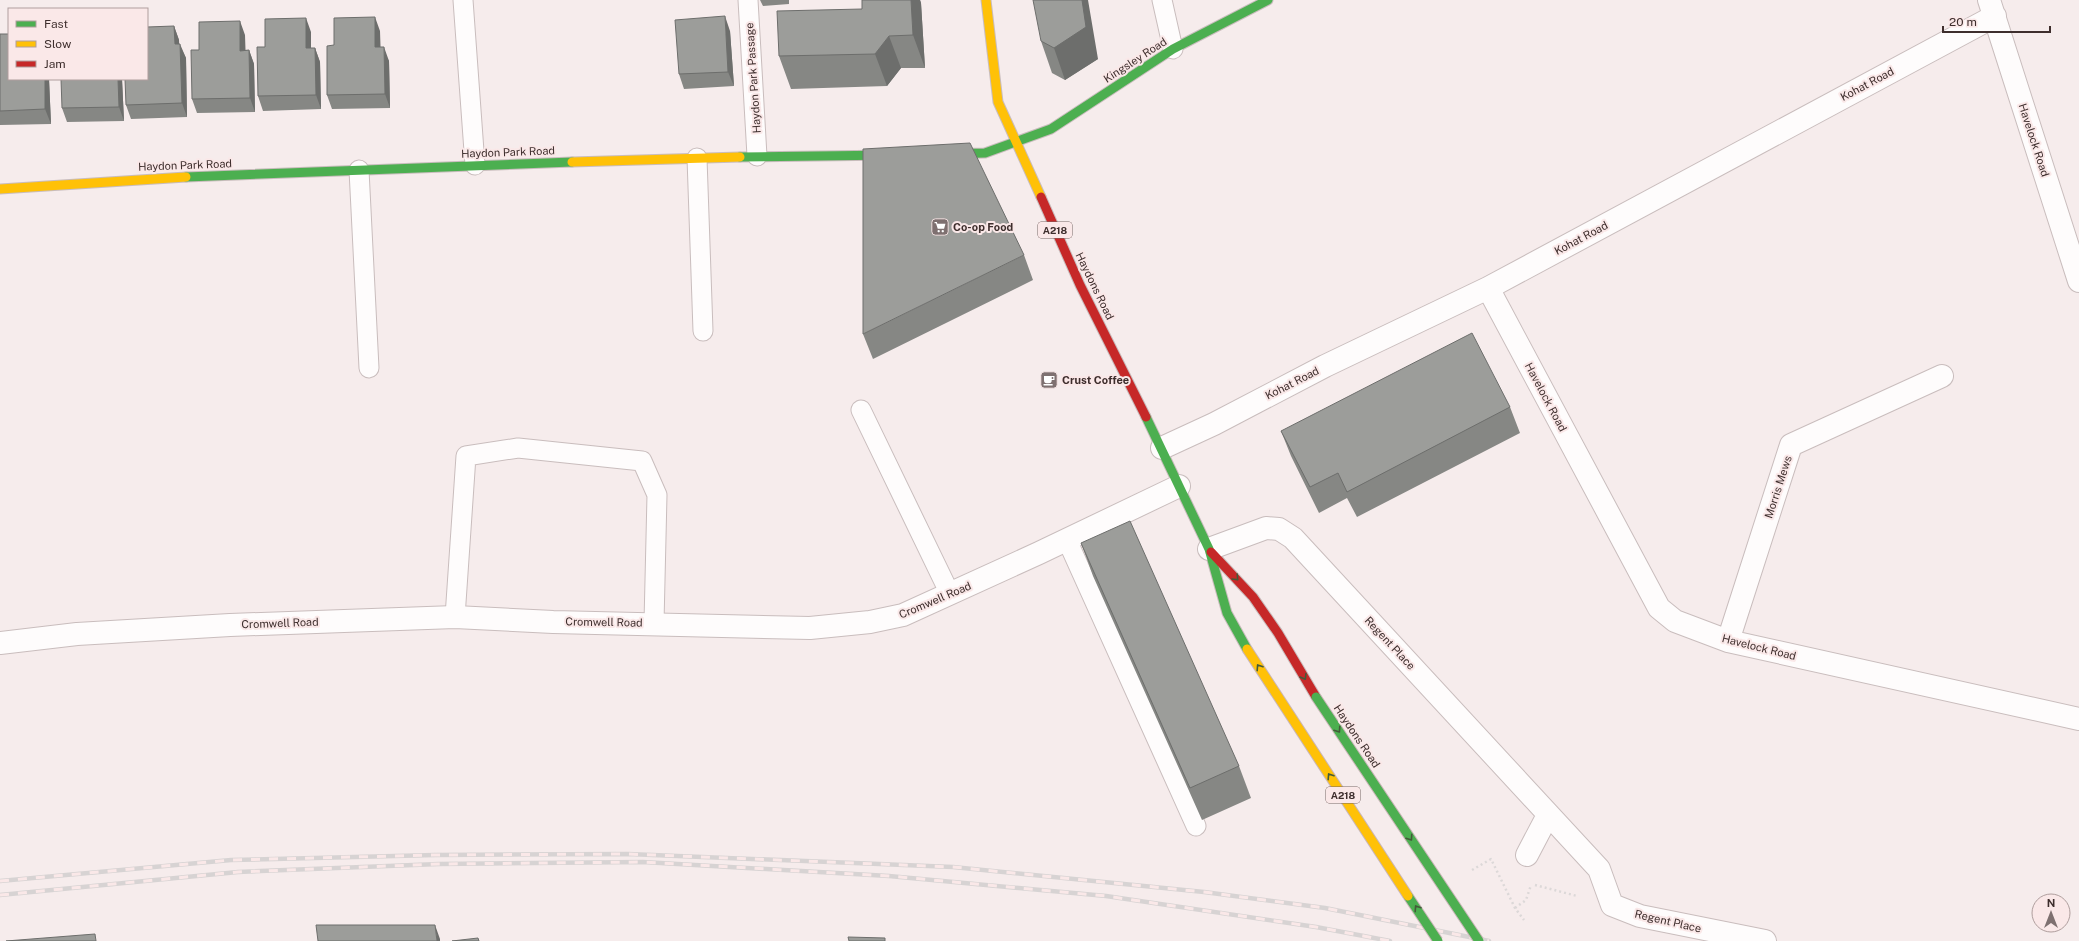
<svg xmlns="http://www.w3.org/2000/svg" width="2079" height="941" viewBox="0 0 2079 941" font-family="'Public Sans',sans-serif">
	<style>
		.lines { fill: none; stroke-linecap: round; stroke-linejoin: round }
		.lane-casing { stroke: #c9bdbd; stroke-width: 21 }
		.street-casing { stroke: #c9bdbd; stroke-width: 24 }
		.fast-casing { stroke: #c9bdbd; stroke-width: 11 }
		.slow-casing { stroke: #c9bdbd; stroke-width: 11 }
		.jam-casing { stroke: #c9bdbd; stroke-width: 11 }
		.path { stroke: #dcd8d8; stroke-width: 2.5; stroke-dasharray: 2 3; stroke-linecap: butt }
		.lane { stroke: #fefcfc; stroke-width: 19 }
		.street { stroke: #fefcfc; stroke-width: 22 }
		.fast { stroke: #4caf50; stroke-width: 9 }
		.slow { stroke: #ffc107; stroke-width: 9 }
		.jam { stroke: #c62828; stroke-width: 9 }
		.rail-casing { stroke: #d7d3d3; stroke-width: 4.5 }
		.rail { stroke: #fae8e8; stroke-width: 3; stroke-dasharray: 9; stroke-linecap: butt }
		.fast-bridge-casing { stroke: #c9b6b7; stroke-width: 11; stroke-linecap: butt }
		.slow-bridge-casing { stroke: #c9b6b7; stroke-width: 11; stroke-linecap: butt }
		.fast-bridge { stroke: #4caf50; stroke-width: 9 }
		.slow-bridge { stroke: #ffc107; stroke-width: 9 }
		.wall { fill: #868784 }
		.shaded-wall { fill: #6d6e6c }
		.building { fill: #9c9d9a; stroke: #6d6e6c }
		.oneway { stroke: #435b39 }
		.labels { text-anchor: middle; stroke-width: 4; stroke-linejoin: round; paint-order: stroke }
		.shield { fill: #fae8e8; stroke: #766665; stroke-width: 1 }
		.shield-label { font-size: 10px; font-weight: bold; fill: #3e2e2d }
		.street-label { font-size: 11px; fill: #3e2e2d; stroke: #fae8e8 }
		.poi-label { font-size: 11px; font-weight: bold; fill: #3e2e2d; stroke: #fae8e8; text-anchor: start }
	</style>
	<rect width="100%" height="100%" fill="#f6ecec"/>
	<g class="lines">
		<defs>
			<path id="lane" d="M463 0 475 165
				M748 0 757 156
				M1162 0 1173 49
				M697 158 703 331
				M359 170 369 368
				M861 410 950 594
				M1067 540 1196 826
				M455 617 466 456 518 448 642 461 657 495 654 623"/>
			<path id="street" d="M1989 0 2079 281
				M1488 288 1659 608 1675 621 1728 641 2079 719
				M1162 448 1214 424 1325 366 1488 288 1995 16
				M1209 549 1266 528 1279 529 1293 538 1599 869 1612 905 1640 916 1765 941
				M1728 641 1791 445 1942 376
				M0 643 77 634 230 625 455 617 553 622 810 628 870 622 903 615 1039 553 1179 486
				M1527 855 1548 815"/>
			<path id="fast" d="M945 154 985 153 1051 129 1173 49 1268 0
				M740 157 893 155
				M186 177 572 162
				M1146 417 1209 549 1227 613 1247 649"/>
			<path id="slow" d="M986 0 998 102 1041 197
				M572 162 740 157
				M0 189 186 177"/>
			<path id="jam" d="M1041 197 1080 285 1146 417
				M1211 552 1253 597 1278 633 1316 697"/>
		</defs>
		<use href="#lane" class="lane-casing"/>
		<use href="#street" class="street-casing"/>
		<use href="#fast" class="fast-casing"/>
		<use href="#slow" class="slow-casing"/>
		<use href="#jam" class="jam-casing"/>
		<path class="path" d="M1472 870 1491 859 1515 908 1524 920
			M1535 885 1577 896
			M1515 908 1526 900 1531 885"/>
		<use href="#lane" class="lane"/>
		<use href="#street" class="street"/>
		<use href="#fast" class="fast"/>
		<use href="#slow" class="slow"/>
		<use href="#jam" class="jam"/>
		<defs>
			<path id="rail" d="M0 881 231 860 435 855 628 854 953 867 1204 892 1325 908 1489 941
				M0 895 238 872 439 864 643 862 889 876 1106 896 1316 927 1390 941"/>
		</defs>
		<use href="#rail" class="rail-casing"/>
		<use href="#rail" class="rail"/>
		<defs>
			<path id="fast-bridge" d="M1316 697 1479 941
				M1408 896 1438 941"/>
			<path id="slow-bridge" d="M1247 649 1408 896"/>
		</defs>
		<use href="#fast-bridge" class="fast-bridge-casing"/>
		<use href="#slow-bridge" class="slow-bridge-casing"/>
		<use href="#fast-bridge" class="fast-bridge"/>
		<use href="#slow-bridge" class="slow-bridge"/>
	</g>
	<path class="wall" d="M760 0H789V4L763 6Z
		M833 0H920L921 3 925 68H901L887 86 791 89 779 56 862 9V0Z
		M174 26 179 40V44L186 58 187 117 131 119 126 105Z
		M380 31V47L389 61 390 108 332 109 327 95Z
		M730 31 734 86 684 89 679 74Z
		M311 32V48H315L320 62 321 109 263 111 258 96Z
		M0 34 9 79H49L51 124 0 125Z
		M245 35V50H249L254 64 255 112 197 113 192 99 199 50Z
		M1041 41 1098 59 1065 80 1052 73Z
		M122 79 124 121 67 122 62 108Z
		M1024 255 1033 280 873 359 863 334Z
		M1510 407 1520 433 1357 517 1347 498 1319 513 1291 456 1281 431Z
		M1081 543 1239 766 1251 798 1202 820 1093 576Z"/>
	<path class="shaded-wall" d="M911 0H920L921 3 925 68 913 35Z
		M1082 0H1088L1098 59 1065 80 1054 48Z
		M725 16 730 31 734 86 728 72Z
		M375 17 380 31 381 61 375 47Z
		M306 18 311 32V62L306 48Z
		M240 21 245 35 246 65 240 51Z
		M174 26 179 40 180 58 175 44Z
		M889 36 901 68 887 86 875 54Z
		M180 44 186 58 187 117 182 103Z
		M384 47 389 61 390 108 385 94Z
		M315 48 320 62 321 109 316 95Z
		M249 50 254 64 255 112 250 98Z
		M45 79H49L51 124 45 109Z
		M118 79H122L124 121 119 107Z
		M435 925 440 939V941H437Z"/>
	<path class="building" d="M862 0H911L913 35 889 36 875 54 779 56 777 11 862 9Z
		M1033 0H1082L1086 27 1054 48 1041 41Z
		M725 16 728 72 679 74 675 20Z
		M375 17V47H384L385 94 327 95V46L334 45V18Z
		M306 18V48H315L316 95 258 96 257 47H265V19Z
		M240 21V51L249 50 250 98 192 99 191 50H199V22Z
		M174 26 175 44H180L182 103 126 105 125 79H147V27Z
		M0 34H9V79H45V109L0 111Z
		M61 79H118L119 107 62 108Z
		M970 143 1024 255 863 334V149Z
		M1472 333 1510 407 1347 492 1338 473 1310 487 1281 431Z
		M1130 521 1239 766 1190 788 1081 543Z
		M316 925H435L437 941H318Z
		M95 934 96 941H6Z
		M848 937 885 938V941H849Z
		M478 938 479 941H452Z"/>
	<defs><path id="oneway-chevron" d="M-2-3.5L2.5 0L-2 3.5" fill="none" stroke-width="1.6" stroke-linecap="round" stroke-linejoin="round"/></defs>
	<g class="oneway">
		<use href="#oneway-chevron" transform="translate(1236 578) rotate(47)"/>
		<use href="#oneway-chevron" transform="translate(1259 667) rotate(-123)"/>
		<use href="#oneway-chevron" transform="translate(1304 677) rotate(59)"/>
		<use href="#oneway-chevron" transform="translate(1338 730) rotate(56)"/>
		<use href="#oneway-chevron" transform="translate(1330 776) rotate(-123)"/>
		<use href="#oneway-chevron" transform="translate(1410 838) rotate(56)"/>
		<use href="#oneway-chevron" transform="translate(1417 908) rotate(-123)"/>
	</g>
	<defs>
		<symbol id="supermarket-square" viewBox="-11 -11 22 22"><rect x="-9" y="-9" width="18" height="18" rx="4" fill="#7e7070" stroke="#fae8e8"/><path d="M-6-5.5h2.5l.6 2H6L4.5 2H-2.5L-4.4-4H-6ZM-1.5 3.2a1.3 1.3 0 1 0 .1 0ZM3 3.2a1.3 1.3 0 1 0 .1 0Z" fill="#fff"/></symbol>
		<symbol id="cafe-square" viewBox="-11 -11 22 22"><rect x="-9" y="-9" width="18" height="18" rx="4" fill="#7e7070" stroke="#fae8e8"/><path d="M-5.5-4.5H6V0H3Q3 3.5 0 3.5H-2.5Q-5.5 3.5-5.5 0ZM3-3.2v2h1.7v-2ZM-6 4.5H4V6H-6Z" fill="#fff"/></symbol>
	</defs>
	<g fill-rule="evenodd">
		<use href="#supermarket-square" x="930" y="217" width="20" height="20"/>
		<use href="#cafe-square" x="1039" y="370" width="20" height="20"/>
	</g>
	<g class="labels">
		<g class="shield">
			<rect x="1038" y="222" width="34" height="16" rx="3"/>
			<rect x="1326" y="787" width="34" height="16" rx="3"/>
		</g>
		<g class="shield-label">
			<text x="1055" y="234">A218</text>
			<text x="1343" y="799">A218</text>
		</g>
		<g class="street-label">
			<text transform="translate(1135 60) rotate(-33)" y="4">Kingsley Road</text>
			<text transform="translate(753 78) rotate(-94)" y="4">Haydon Park Passage</text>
			<text transform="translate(1867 84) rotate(-28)" y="4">Kohat Road</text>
			<text transform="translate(2034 140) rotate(72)" y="4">Havelock Road</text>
			<text transform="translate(508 152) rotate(-2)" y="4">Haydon Park Road</text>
			<text transform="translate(185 165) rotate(-2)" y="4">Haydon Park Road</text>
			<text transform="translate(1581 238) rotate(-28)" y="4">Kohat Road</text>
			<text transform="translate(1095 286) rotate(64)" y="4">Haydons Road</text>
			<text transform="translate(1292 383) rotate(-27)" y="4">Kohat Road</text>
			<text transform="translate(1546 397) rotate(62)" y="4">Havelock Road</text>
			<text transform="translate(1778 487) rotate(-72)" y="4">Morris Mews</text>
			<text transform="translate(935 600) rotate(-23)" y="4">Cromwell Road</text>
			<text transform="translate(604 622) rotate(1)" y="4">Cromwell Road</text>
			<text transform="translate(280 623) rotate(-2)" y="4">Cromwell Road</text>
			<text transform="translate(1390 643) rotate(47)" y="4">Regent Place</text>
			<text transform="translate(1759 647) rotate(14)" y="4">Havelock Road</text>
			<text transform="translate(1357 736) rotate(56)" y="4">Haydons Road</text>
			<text transform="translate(1668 921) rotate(13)" y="4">Regent Place</text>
		</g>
		<g class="poi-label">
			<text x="953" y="231">Co-op Food</text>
			<text x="1062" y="384">Crust Coffee</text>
		</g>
	</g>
	<rect x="8" y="8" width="140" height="72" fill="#fae8e8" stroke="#af9e9d"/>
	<rect x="16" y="21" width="20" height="6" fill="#4caf50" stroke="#af9e9d"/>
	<text x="44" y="28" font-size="12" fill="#3e2e2d">Fast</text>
	<rect x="16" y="41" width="20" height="6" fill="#ffc107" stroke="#af9e9d"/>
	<text x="44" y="48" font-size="12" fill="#3e2e2d">Slow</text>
	<rect x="16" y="61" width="20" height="6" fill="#c62828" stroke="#af9e9d"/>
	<text x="44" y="68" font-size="12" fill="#3e2e2d">Jam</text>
	<g transform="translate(2051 913)"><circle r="19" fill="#fae8e8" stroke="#af9e9d"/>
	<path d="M0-3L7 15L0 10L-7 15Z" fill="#7e7070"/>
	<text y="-6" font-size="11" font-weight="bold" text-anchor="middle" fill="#3e2e2d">N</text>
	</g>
	<path d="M1943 26v6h107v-6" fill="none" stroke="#3e2e2d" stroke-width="2"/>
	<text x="1949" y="26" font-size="12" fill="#3e2e2d" stroke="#fae8e8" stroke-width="3" paint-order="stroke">20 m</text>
</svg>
